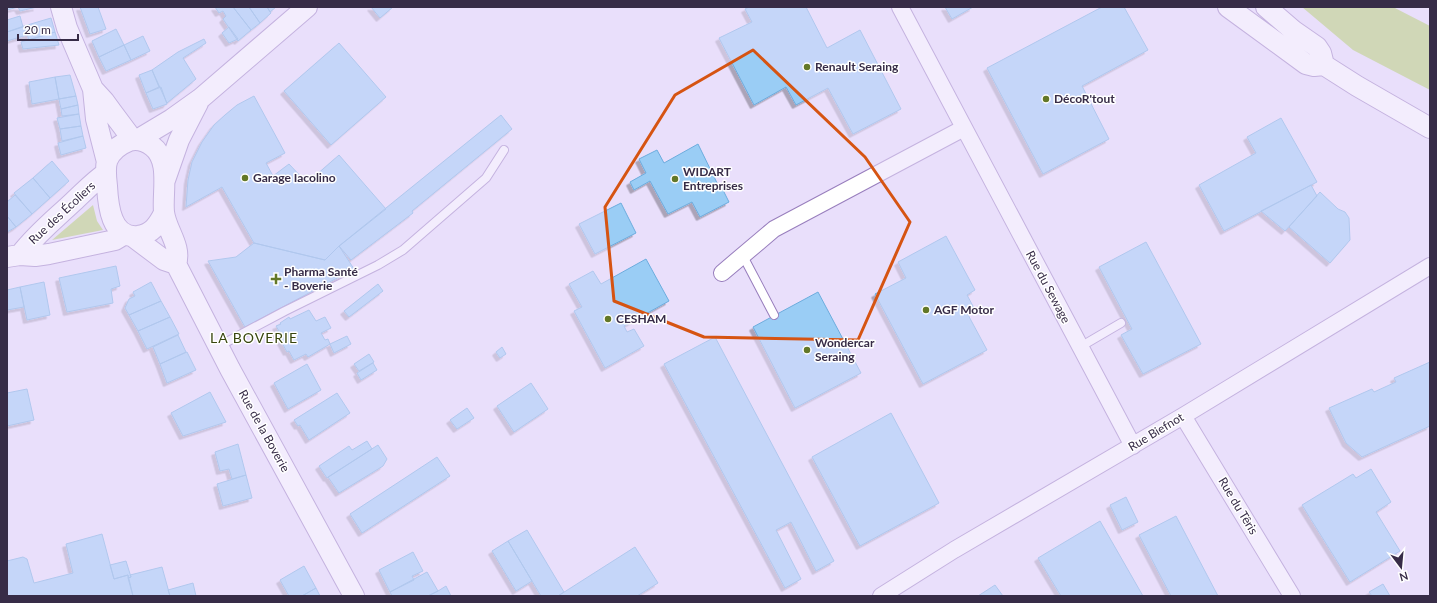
<svg xmlns="http://www.w3.org/2000/svg" width="1437" height="603" viewBox="0 0 1437 603" font-family="Lato,sans-serif">
	<style>
		.green { fill: #b1cf65 }
		.building { fill: #9acdf5; stroke: #6cacdd; filter: url(#shadow) }
		.lines { fill: none; stroke-linecap: round; stroke-linejoin: round }
		.service-casing { stroke: #987ebd; stroke-width: 10 }
		.minor-casing { stroke: #987ebd; stroke-width: 18 }
		.tertiary-casing { stroke: #987ebd; stroke-width: 22 }
		.service { stroke: #fff; stroke-width: 8 }
		.minor { stroke: #fff; stroke-width: 16 }
		.tertiary { stroke: #fff; stroke-width: 20 }
		.marked { fill: none; stroke: #d65412; stroke-width: 3; stroke-linejoin: round }
		.poi-dot { fill: #637828; stroke: #fff; stroke-width: 1.5 }
		.labels { text-anchor: middle; stroke-width: 3; stroke-linejoin: round; paint-order: stroke }
		.poi-label { font-size: 12px; font-weight: bold; fill: #372c47; stroke: #fff; text-anchor: start }
		.street-label { font-size: 12px; fill: #372c47; stroke: #fff }
		.quarter-label { font-size: 14px; letter-spacing: 1px; fill: #38460d; stroke: #fff }
	</style>
	<defs>
		<filter id="shadow"><feDropShadow dx="-3.5" dy="3.5" stdDeviation="0" flood-color="#0004"/></filter>
	</defs>
	<rect width="100%" height="100%" fill="#e9dffb"/>
	<path class="green" d="M1302 7H1393L1430 26V90L1353 50Z
		M93 205 97 221 103 230 52 240Z"/>
	<path class="building" d="M7 7H18L7 10Z
		M18 7H37L20 11Z
		M80 7H98L106 29 90 34Z
		M215 7H233L251 30 238 41 223 19 226 16 223 11 219 13Z
		M233 7H249L260 23 251 30Z
		M249 7H267L271 13 260 23Z
		M267 7H276L270 12Z
		M371 7H393L380 18Z
		M749 7H806L827 48 860 30 901 109 853 134 828 88 796 105 786 87 754 105 719 38 752 22 745 9Z
		M945 7H973L952 19Z
		M1102 7H1124L1148 50 1082 86 1109 139 1043 174 987 68Z
		M20 16 23 27 7 32V20Z
		M51 18 55 32 29 40 24 26Z
		M24 26 27 35 7 41V32Z
		M229 27 238 39 229 43 222 33Z
		M116 29 124 45 99 57 92 41Z
		M55 32 59 45 23 49 21 42Z
		M143 36 150 51 131 60 124 45Z
		M204 39 206 43 183 58 196 79 167 103 152 70 178 52Z
		M339 43 386 97 331 145 284 91Z
		M124 45 131 60 106 71 99 57Z
		M152 70 159 87 146 93 139 75Z
		M70 75 76 96 59 99 55 77Z
		M55 77 59 99 32 104 29 82Z
		M161 87 167 104 153 109 146 93Z
		M76 96 78 105 61 109 59 99Z
		M254 96 285 153 266 163 273 176 289 164 307 183 339 155 386 209 338 247 325 260 254 243 222 187 186 207 188 180 192 162 202 142 214 125 225 115 237 105Z
		M78 105 79 114 62 116 61 109Z
		M79 114 81 126 60 129 57 118Z
		M501 115 512 129 412 211 413 213 351 260 339 246Z
		M1281 118 1317 182 1224 231 1199 185 1256 153 1247 137Z
		M81 126 83 136 62 141 60 129Z
		M83 136 86 148 61 155 58 143Z
		M698 144 719 187 721 186 729 202 700 217 692 202 668 214 650 181 634 190 630 182 646 173 639 159 657 150 664 163Z
		M52 161 69 181 50 198 33 178Z
		M33 178 50 198 32 214 14 193Z
		M1311 185 1317 196 1285 231 1261 211Z
		M1320 192 1338 209 1345 212 1349 218 1350 240 1330 263 1289 227Z
		M15 195 32 214 16 227 7 216V202Z
		M621 203 636 233 595 254 579 224Z
		M7 216 16 227 7 232Z
		M946 236 975 290 967 295 974 308 966 311 987 350 923 384 875 294 906 278 898 262Z
		M1146 242 1201 344 1143 374 1121 335 1132 329 1099 267Z
		M254 243 325 260 339 246 354 269 245 327 208 261 236 257Z
		M646 259 669 301 624 326 627 332 634 329 644 346 605 368 574 311 582 307 569 284 593 271 601 284Z
		M116 266 120 286 111 289 113 303 67 312 59 278Z
		M44 282 50 315 27 320 20 287Z
		M151 282 161 301 129 315 125 308 129 299 135 296 133 292Z
		M378 284 383 291 349 317 344 311Z
		M20 287 24 307 7 310V290Z
		M818 292 861 373 795 408 753 327Z
		M161 301 170 317 138 331 129 315Z
		M309 310 316 321 325 317 331 328 321 333 325 340 328 339 330 344 308 357 306 354 294 360 289 351 287 352 276 332 279 331 276 326 281 324 280 323 289 317 290 319Z
		M170 317 179 334 147 349 138 331Z
		M178 335 186 352 160 364 153 347Z
		M347 336 351 344 334 353 330 344Z
		M715 337 834 561 816 571 791 522 776 530 801 579 785 588 664 364Z
		M502 347 506 354 500 358 496 352Z
		M187 352 196 370 167 383 160 364Z
		M369 354 374 362 359 371 354 364Z
		M1430 362V426L1362 457 1346 443 1329 408 1372 389 1374 392 1396 382 1394 378Z
		M373 363 377 370 361 380 357 373Z
		M307 364 321 390 288 409 274 383Z
		M531 383 548 409 514 432 497 406Z
		M27 389 34 420 7 426V393Z
		M210 392 226 422 183 436 171 413Z
		M337 393 350 413 309 440 300 425 298 426 294 420Z
		M467 408 474 418 457 429 450 420Z
		M891 413 939 503 860 546 812 457Z
		M367 441 372 449 327 478 319 466 349 446 352 450Z
		M238 444 246 475 232 479 229 469 220 471 215 452Z
		M378 445 387 459 383 466 339 493 328 477Z
		M437 457 450 476 362 533 350 514Z
		M1371 469 1391 502 1376 512 1400 551 1350 582 1302 505 1353 474 1356 478Z
		M246 475 252 498 223 506 217 484Z
		M1126 497 1138 522 1122 530 1110 505Z
		M1176 516 1218 596H1171L1139 535Z
		M1100 521 1143 596H1061L1038 558Z
		M527 530 564 592 558 596H541L508 541Z
		M102 534 114 579 128 575 133 596H7V561L23 557 27 559 34 583 73 573 66 544Z
		M508 541 532 581 516 591 492 551Z
		M635 547 658 583 637 596H558Z
		M413 552 423 571 412 576 414 580 390 592 379 570Z
		M126 561 131 577 128 578V575L114 579 110 565Z
		M304 566 316 588 302 596H289L280 580Z
		M162 567 170 596H133L128 578 131 577 130 575Z
		M427 572 438 591 428 596H392L390 592Z
		M193 583 196 596H170L168 590Z
		M1383 584 1390 596H1372L1369 592Z
		M995 585 1003 596H978Z
		M446 586 451 596H428L438 591Z
		M316 588 320 596H302Z"/>
	<g class="lines">
		<defs>
			<path id="service" d="M743 256 774 315
				M219 346 285 311 378 265 403 250 486 178 504 150
				M1080 347 1121 323"/>
			<path id="minor" d="M900 7 1133 446
				M722 273 774 229 964 128
				M1183 416 1292 596
				M881 596 954 550 1183 416 1430 266"/>
			<path id="tertiary" d="M61 7 67 28 93 89 104 101 112 112 133 140
				M1228 7 1306 64 1314 66 1324 65 1357 86 1430 128
				M1266 7 1294 31 1317 47 1321 53 1324 65
				M93 89 96 119 107 162
				M137 140 172 119 200 99 307 7
				M165 180 179 140 198 103
				M164 213C158 225 152 234 138 236 111 239 108 205 107 186 106 178 105 169 107 161 111 151 119 145 129 141 136 139 145 141 152 146 171 160 162 192 164 212 166 230 182 246 176 264L230 369 354 596
				M132 236 164 260 176 264
				M20 255C36 234 55 219 73 202 84 192 94 181 106 173
				M7 257 20 255 35 256 49 254 115 240 125 234"/>
		</defs>
		<use href="#service" class="service-casing"/>
		<use href="#minor" class="minor-casing"/>
		<use href="#tertiary" class="tertiary-casing"/>
		<use href="#service" class="service"/>
		<use href="#minor" class="minor"/>
		<use href="#tertiary" class="tertiary"/>
	</g>
	<path d="M0 0H1437V603H0ZM753 50 865 157 910 222 858 340 704 337 614 301 605 207 675 95Z" fill="#e9dffb" fill-opacity=".55" fill-rule="evenodd"/>
	<path class="marked" d="M753 50 865 157 910 222 858 340 704 337 614 301 605 207 675 95Z"/>
	<g class="poi-dot">
		<circle cx="807" cy="67" r="4"/>
		<circle cx="1046" cy="99" r="4"/>
		<circle cx="245" cy="178" r="4"/>
		<circle cx="675" cy="179" r="4"/>
		<path d="M274 273h4v4h4v4h-4v4h-4v-4h-4v-4h4z"/>
		<circle cx="926" cy="310" r="4"/>
		<circle cx="608" cy="319" r="4"/>
		<circle cx="807" cy="350" r="4"/>
	</g>
	<g class="labels">
		<g class="poi-label">
			<text x="815" y="71">Renault Seraing</text>
			<text x="1054" y="103">DécoR'tout</text>
			<text x="683" y="176">WIDART<tspan x="683" dy="14">Entreprises</tspan></text>
			<text x="253" y="182">Garage Iacolino</text>
			<text x="284" y="276">Pharma Santé<tspan x="284" dy="14">- Boverie</tspan></text>
			<text x="934" y="314">AGF Motor</text>
			<text x="616" y="323">CESHAM</text>
			<text x="815" y="347">Wondercar<tspan x="815" dy="14">Seraing</tspan></text>
		</g>
		<g class="street-label">
			<text transform="translate(62 213) rotate(-43)" y="4">Rue des Écoliers</text>
			<text transform="translate(1048 287) rotate(62)" y="4">Rue du Sewage</text>
			<text transform="translate(264 431) rotate(61)" y="4">Rue de la Boverie</text>
			<text transform="translate(1156 432) rotate(-31)" y="4">Rue Biefnot</text>
			<text transform="translate(1238 506) rotate(59)" y="4">Rue du Têris</text>
		</g>
		<g class="quarter-label">
			<text x="254" y="343">LA BOVERIE</text>
		</g>
	</g>
	<rect width="1437" height="603" fill="none" stroke="#372c47" stroke-width="16"/>
	<g transform="translate(1401 567) rotate(164)" stroke="#ffffff" stroke-width="3" paint-order="stroke">
	<path d="M0-3L7 15L0 10L-7 15Z" fill="#372c47"/>
	<text y="-6" font-size="11" font-weight="bold" text-anchor="middle" fill="#372c47">N</text>
	</g>
	<path d="M18 34v6h60v-6" fill="none" stroke="#372c47" stroke-width="2"/>
	<text x="24" y="34" font-size="12" fill="#372c47" stroke="#ffffff" stroke-width="3" paint-order="stroke">20 m</text>
</svg>
